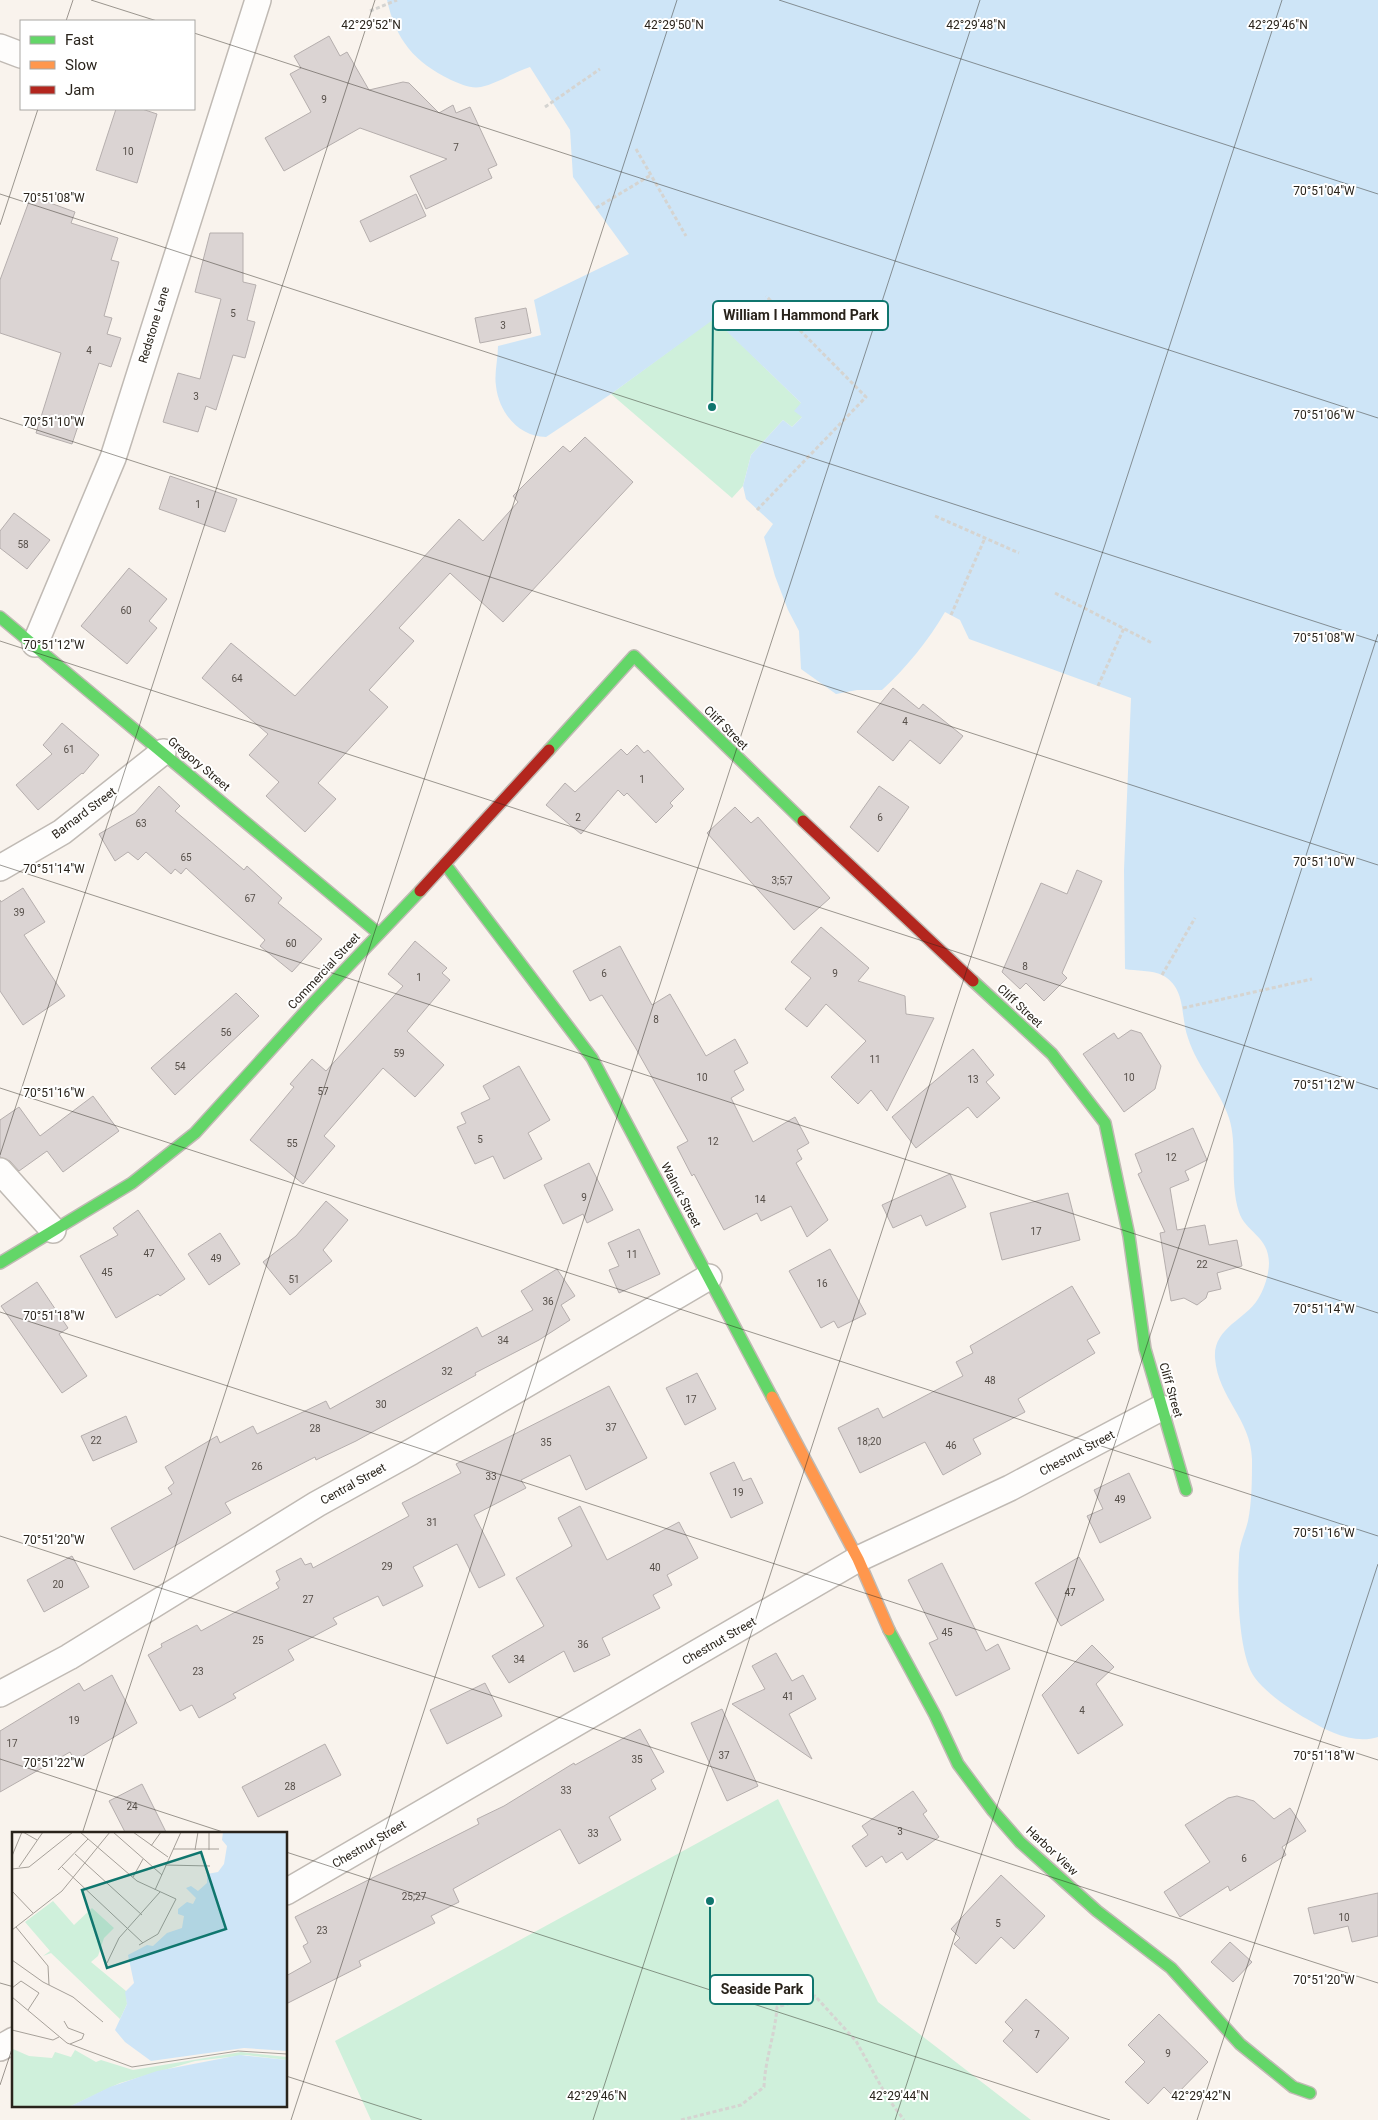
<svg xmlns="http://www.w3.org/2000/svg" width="1378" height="2120" viewBox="0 0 1378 2120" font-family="Roboto,sans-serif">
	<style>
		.green { fill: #cff0db }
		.water { fill: #cee5f7 }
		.building { fill: #dbd4d3; stroke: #b5aead }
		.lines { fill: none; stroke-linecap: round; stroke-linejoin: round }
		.street-casing { stroke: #c0bab4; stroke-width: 28 }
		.fast-casing { stroke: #c0bab4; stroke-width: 14 }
		.slow-casing { stroke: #c0bab4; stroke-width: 14 }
		.jam-casing { stroke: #c0bab4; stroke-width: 14 }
		.path { stroke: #d5d4d1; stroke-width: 3; stroke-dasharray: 4 2.5; stroke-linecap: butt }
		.street { stroke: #fefdfc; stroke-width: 25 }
		.fast { stroke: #63d668; stroke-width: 11 }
		.slow { stroke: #ff974d; stroke-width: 11 }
		.jam { stroke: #b3261e; stroke-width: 11 }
		.ticks { fill: none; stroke: #29231b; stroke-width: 1; stroke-opacity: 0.45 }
		.labels { text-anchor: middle; stroke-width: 4; stroke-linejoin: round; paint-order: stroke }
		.number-label { font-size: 10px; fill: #564f49 }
		.street-label { font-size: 12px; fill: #29231b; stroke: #fff }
		.inset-road { fill: none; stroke: #a6a099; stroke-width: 1 }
		.view { fill: #0f766e; fill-opacity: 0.15; stroke: #0f766e; stroke-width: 2.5 }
		.inset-edge { fill: none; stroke: #29231b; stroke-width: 2.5 }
		.ticks-label { font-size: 12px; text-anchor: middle; fill: #29231b; stroke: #fff; stroke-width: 4; stroke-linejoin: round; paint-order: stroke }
		.leader { fill: none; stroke: #0f766e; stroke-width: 2 }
		.callout-dot { fill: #0f766e; stroke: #fff; stroke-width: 2 }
		.callout { fill: #fff; stroke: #0f766e; stroke-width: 2 }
		.callout-label { font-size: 14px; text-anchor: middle; font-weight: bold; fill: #29231b }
	</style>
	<rect width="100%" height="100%" fill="#f9f3ed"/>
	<path class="green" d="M714 318 801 403 802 417 792 427 783 420 751 455 743 486 732 498 611 394Z
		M778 1799 878 2002 1031 2120H371L335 2041Z"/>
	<path class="water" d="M387 0H1378V1737C1354 1745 1327 1731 1307 1719 1291 1710 1266 1693 1255 1678 1238 1655 1237 1587 1239 1557 1239 1545 1245 1533 1248 1521 1252 1502 1252 1478 1252 1459 1251 1419 1218 1398 1215 1358 1213 1328 1245 1320 1258 1299 1264 1290 1269 1274 1269 1263 1269 1236 1245 1232 1239 1212 1229 1180 1238 1145 1229 1118 1220 1090 1197 1067 1188 1038 1180 1016 1187 988 1162 975 1153 970 1135 971 1125 969L1124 870 1131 698 969 639 960 620 945 612C928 641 907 667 882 690H857L836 694 801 669 799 631 788 610 775 576 764 537 773 524 746 499 743 486 751 455 783 420 792 427 802 417 794 411 801 403 714 319 611 394 546 437C519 437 499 413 496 386 494 374 498 359 498 346L541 335 534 300 629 254 573 177 570 130 530 67C514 72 498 83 481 87 471 89 460 84 451 80 414 62 396 40 387 0Z"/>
	<path class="building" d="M329 36 340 56 347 52 369 90 403 82 409 83 439 113 453 105 456 113 470 107 497 165 488 169 492 178 426 209 410 176 447 159 360 128 284 171 265 138 311 112 290 74 301 68 294 56Z
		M116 109H142L157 114 137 183 96 170Z
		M416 194 426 216 370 242 360 221Z
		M31 196 75 212 71 223 118 238 111 260 119 262 104 316 112 318 107 334 121 338 111 367 99 363 72 444 36 433 61 353 0 333V280Z
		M210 233H243V282L256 285 247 320 255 322 245 358 233 355 216 410 206 406 198 432 163 422 178 373 200 379 221 299 195 292Z
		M526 308 531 333 480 343 475 318Z
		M585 437 633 482 503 622 450 573 399 628 414 641 369 690 388 707 318 783 336 799 305 832 266 796 279 782 249 755 268 734 202 678 231 643 295 696 459 519 483 541 518 502 513 496 563 446 570 452Z
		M170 476 237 499 225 532 159 509Z
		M14 513 50 540 27 569 0 548V531Z
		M129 568 167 599 149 621 157 628 127 664 81 626Z
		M893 688 919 709 923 704 963 736 940 764 910 740 893 761 857 732Z
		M62 723 99 755 83 774 82 773 38 810 16 785 52 754 43 745Z
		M637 745 644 753 648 750 684 789 670 803 673 806 656 823 627 793 624 796 618 790 581 834 546 805 565 783 575 792 621 749 627 755Z
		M159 786 180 806 175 811 244 870 247 866 282 898 278 903 322 939 292 972 260 946 265 940 186 868 181 874 175 869 171 874 146 852 138 860 128 852 115 861 99 834 135 813Z
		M879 786 909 807 878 852 850 827Z
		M735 807 751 823 758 817 830 898 794 930 707 833Z
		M1077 870 1102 881 1062 973 1067 978 1044 1001 1026 983 1020 989 1002 972 1041 883 1067 894Z
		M23 888 45 922 24 935 65 996 23 1025 0 991V900L1 902Z
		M821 927 869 968 858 981 905 996 906 1014 934 1018 887 1111 871 1090 858 1104 831 1077 866 1041 826 1004 807 1027 785 1009 811 978 791 962Z
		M415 941 447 968 442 973 450 980 407 1031 444 1065 415 1097 383 1068 324 1136 335 1146 303 1184 250 1140 294 1087 290 1084 312 1059 326 1071 403 986 388 974Z
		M620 946 652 1005 670 994 706 1056 735 1039 748 1063 734 1071 744 1090 731 1098 753 1142 795 1117 809 1143 797 1150 802 1159 796 1163 828 1220 807 1237 791 1206 761 1221 757 1213 724 1230 694 1174 692 1176 677 1147 688 1141 635 1047 602 995 590 1001 573 971Z
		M236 993 259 1016 175 1095 151 1068Z
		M1131 1030 1141 1033 1161 1066 1155 1089 1124 1112 1083 1054 1114 1033 1118 1039Z
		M973 1049 994 1075 986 1082 1000 1098 977 1118 968 1107 916 1148 892 1117Z
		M519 1066 550 1120 528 1133 542 1159 504 1179 493 1156 475 1164 457 1127 466 1123 461 1113 490 1099 483 1086Z
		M93 1096 119 1131 63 1172 47 1151 19 1171 10 1161 0 1157V1120L19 1107 40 1136Z
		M1193 1128 1207 1160 1185 1171 1189 1180 1170 1188 1177 1230 1205 1225 1209 1245 1237 1240 1242 1266 1217 1273 1221 1289 1208 1292 1206 1298 1197 1305 1184 1298 1171 1301 1160 1233 1165 1232 1138 1174 1142 1172 1135 1154Z
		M589 1163 613 1210 587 1223 583 1214 563 1224 544 1185Z
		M950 1174 966 1207 926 1226 921 1215 893 1228 882 1205Z
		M1068 1193 1080 1240 1002 1260 990 1213Z
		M326 1201 348 1220 323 1250 332 1261 290 1295 263 1262 296 1236Z
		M138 1210 185 1279 160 1296 158 1294 116 1318 80 1256 118 1235 113 1228Z
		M639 1229 660 1274 619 1293 609 1270 619 1266 608 1243Z
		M220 1233 240 1264 209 1285 188 1254Z
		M830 1249 866 1314 838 1328 834 1321 821 1328 789 1271Z
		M557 1269 575 1296 561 1305 570 1320 539 1340 475 1373 476 1375 356 1441 316 1460 315 1457 225 1503 231 1513 134 1570 111 1528 172 1494 168 1488 174 1483 165 1467 217 1436 220 1443 253 1426 257 1434 326 1401 330 1409 477 1327 482 1337 533 1310 521 1291Z
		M37 1282 68 1328 59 1334 87 1376 62 1393 1 1306Z
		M1072 1286 1100 1333 1087 1340 1095 1353 1018 1399 1025 1412 973 1439 981 1454 943 1475 925 1442 860 1473 838 1428 878 1408 883 1418 963 1376 956 1362 973 1353 970 1346Z
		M697 1373 716 1409 685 1425 666 1388Z
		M609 1386 647 1458 586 1490 570 1455 521 1480 526 1488 474 1515 505 1575 479 1588 457 1544 413 1567 423 1586 383 1606 378 1596 333 1618 337 1624 288 1650 294 1660 233 1694 236 1698 199 1718 192 1705 180 1711 148 1655 162 1647 161 1644 197 1625 201 1631 279 1588 276 1583 280 1580 276 1571 301 1558 305 1565 311 1563 313 1568 409 1516 402 1503 461 1473 456 1464Z
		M126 1416 137 1442 93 1461 81 1436Z
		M734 1462 743 1481 751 1478 763 1503 731 1518 710 1473Z
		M1129 1473 1151 1518 1100 1543 1087 1516 1103 1509 1094 1490Z
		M580 1506 607 1560 679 1522 698 1558 667 1575 672 1585 653 1595 660 1608 602 1638 610 1655 574 1672 564 1651 509 1683 492 1656 544 1626 516 1578 572 1546 558 1518Z
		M72 1556 89 1587 44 1612 27 1580Z
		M1079 1557 1104 1600 1061 1626 1035 1583Z
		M942 1563 986 1651 998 1644 1010 1669 956 1696 929 1643 938 1639 908 1580Z
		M1092 1645 1114 1667 1096 1684 1123 1725 1078 1754 1042 1695Z
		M776 1653 792 1681 803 1675 816 1699 789 1714 812 1759 732 1704 765 1689 752 1666Z
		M112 1675 137 1723 75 1761 70 1752 0 1792V1731L79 1683 84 1691Z
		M485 1683 502 1716 447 1744 430 1710Z
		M722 1709 758 1786 727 1801 691 1723Z
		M640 1729 664 1772 651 1780 656 1789 609 1817 621 1840 579 1864 560 1829 453 1889 459 1902 431 1916 435 1923 359 1961 361 1966 286 2004V1976L311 1962 303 1946 308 1943 295 1917 479 1824 477 1819 504 1806 574 1763 575 1765Z
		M325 1744 341 1775 258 1817 242 1787Z
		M142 1784 167 1834H126L109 1801Z
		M913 1791 927 1811 923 1814 939 1837 907 1860 902 1852 886 1863 882 1856 866 1867 852 1846 868 1835 862 1826Z
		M1237 1796 1254 1801 1274 1819 1290 1808 1306 1831 1282 1847 1286 1855 1230 1891 1228 1886 1180 1917 1164 1892 1210 1862 1185 1825 1228 1798Z
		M1001 1875 1045 1916 1014 1949 1001 1937 976 1964 954 1944 960 1938 951 1929Z
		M1378 1893V1936L1352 1942 1348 1926 1314 1934 1308 1908Z
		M1230 1942 1252 1962 1233 1982 1211 1962Z
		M1026 1999 1069 2038 1037 2073 1003 2041 1013 2030 1005 2022Z
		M1159 2014 1208 2062 1174 2097 1164 2087 1148 2104 1125 2082 1145 2062 1128 2045Z"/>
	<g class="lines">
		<defs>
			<path id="street" d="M0 47 21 55
				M35 644 113 458 258 0
				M0 868 62 832 163 752
				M0 1171 53 1230
				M0 1694 69 1657 317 1504 411 1452 709 1277
				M286 1892 858 1559 1010 1488 1161 1408
				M0 2048 14 2040"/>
			<path id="fast" d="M0 617 378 933
				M549 750 634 656 803 821
				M445 864 592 1058 772 1397
				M973 981 1052 1054 1105 1123 1129 1236 1145 1349 1186 1490
				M0 1263 132 1183 195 1133 313 1003 420 891
				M889 1630 935 1715 958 1764 993 1811 1020 1842 1097 1911 1171 1968 1240 2044 1293 2087 1310 2093"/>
			<path id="slow" d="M772 1397 858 1559 889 1630"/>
			<path id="jam" d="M803 821 973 981
				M420 891 549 750"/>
		</defs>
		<use href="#street" class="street-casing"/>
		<use href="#fast" class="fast-casing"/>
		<use href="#slow" class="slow-casing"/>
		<use href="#jam" class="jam-casing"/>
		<path class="path" d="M370 11 397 0
			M545 107 600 69
			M636 149 686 236
			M596 208 651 175
			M757 510 866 397 766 296
			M935 516 1019 553
			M1055 593 1152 643
			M951 615 985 538
			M1098 686 1124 628
			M1162 975 1195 918
			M1183 1008 1312 979
			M681 2120 741 2105 764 2087C765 2059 775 2035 777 2007L815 1996 856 2041 887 2097 904 2120"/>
		<use href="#street" class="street"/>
		<use href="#fast" class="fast"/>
		<use href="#slow" class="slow"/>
		<use href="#jam" class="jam"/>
	</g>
	<path class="ticks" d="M91 0 157 21M779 0 1378 194M66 21 73 0M194 33 1378 418M0 194 1378 642M0 225 38 109M0 418 1378 865M0 641 1378 1089M0 865 1378 1313M0 1088 1378 1536M0 1155 375 0M0 1312 1378 1760M0 1536 1378 1983M0 1759 229 1834M82 1834 677 0M286 1852 1110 2120M0 1983 14 1987M286 2076 422 2120M0 2085 14 2043M291 2120 980 0M593 2120 1282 0M895 2120 1378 634M1197 2120 1378 1564"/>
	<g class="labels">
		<g class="number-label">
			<text x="324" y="103">9</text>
			<text x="456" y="151">7</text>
			<text x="128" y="155">10</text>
			<text x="233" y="317">5</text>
			<text x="503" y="329">3</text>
			<text x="89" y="354">4</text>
			<text x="196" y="400">3</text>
			<text x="198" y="508">1</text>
			<text x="23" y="548">58</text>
			<text x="126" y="614">60</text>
			<text x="237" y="682">64</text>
			<text x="905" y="725">4</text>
			<text x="69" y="753">61</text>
			<text x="642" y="783">1</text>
			<text x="578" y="821">2</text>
			<text x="880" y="821">6</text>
			<text x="141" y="827">63</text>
			<text x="186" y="861">65</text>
			<text x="782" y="884">3;5;7</text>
			<text x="250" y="902">67</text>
			<text x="19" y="916">39</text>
			<text x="291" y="947">60</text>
			<text x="1025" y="970">8</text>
			<text x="604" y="977">6</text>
			<text x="835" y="977">9</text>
			<text x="419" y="981">1</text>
			<text x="656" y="1023">8</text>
			<text x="226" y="1036">56</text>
			<text x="399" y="1057">59</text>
			<text x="875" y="1063">11</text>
			<text x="180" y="1070">54</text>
			<text x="702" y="1081">10</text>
			<text x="1129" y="1081">10</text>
			<text x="973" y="1083">13</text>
			<text x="323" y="1095">57</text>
			<text x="480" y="1143">5</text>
			<text x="713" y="1145">12</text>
			<text x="292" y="1147">55</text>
			<text x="1171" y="1161">12</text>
			<text x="584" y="1201">9</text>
			<text x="760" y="1203">14</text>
			<text x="1036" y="1235">17</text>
			<text x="149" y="1257">47</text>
			<text x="632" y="1258">11</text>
			<text x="216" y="1262">49</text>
			<text x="1202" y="1268">22</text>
			<text x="107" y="1276">45</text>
			<text x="294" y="1283">51</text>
			<text x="822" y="1287">16</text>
			<text x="548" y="1305">36</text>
			<text x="503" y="1344">34</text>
			<text x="447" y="1375">32</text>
			<text x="990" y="1384">48</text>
			<text x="691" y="1403">17</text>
			<text x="381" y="1408">30</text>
			<text x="611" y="1431">37</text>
			<text x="315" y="1432">28</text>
			<text x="96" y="1444">22</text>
			<text x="869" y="1445">18;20</text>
			<text x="546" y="1446">35</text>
			<text x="951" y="1449">46</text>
			<text x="257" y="1470">26</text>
			<text x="491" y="1480">33</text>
			<text x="738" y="1496">19</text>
			<text x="1120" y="1503">49</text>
			<text x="432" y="1526">31</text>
			<text x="387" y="1570">29</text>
			<text x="655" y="1571">40</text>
			<text x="58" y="1588">20</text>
			<text x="1070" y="1596">47</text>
			<text x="308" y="1603">27</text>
			<text x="947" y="1636">45</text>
			<text x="258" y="1644">25</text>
			<text x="583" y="1648">36</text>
			<text x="519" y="1663">34</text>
			<text x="198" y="1675">23</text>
			<text x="788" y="1700">41</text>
			<text x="1082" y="1714">4</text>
			<text x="74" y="1724">19</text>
			<text x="12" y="1747">17</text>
			<text x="724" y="1759">37</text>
			<text x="637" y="1763">35</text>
			<text x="290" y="1790">28</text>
			<text x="566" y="1794">33</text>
			<text x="132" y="1810">24</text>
			<text x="900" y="1835">3</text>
			<text x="593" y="1837">33</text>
			<text x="1244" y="1862">6</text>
			<text x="414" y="1900">25;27</text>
			<text x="1344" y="1921">10</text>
			<text x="998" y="1927">5</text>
			<text x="322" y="1934">23</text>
			<text x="1037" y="2038">7</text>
			<text x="1168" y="2057">9</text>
		</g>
		<g class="street-label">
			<text transform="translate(154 325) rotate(-73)" y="4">Redstone Lane</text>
			<text transform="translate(726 728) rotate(45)" y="4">Cliff Street</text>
			<text transform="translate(199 764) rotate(40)" y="4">Gregory Street</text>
			<text transform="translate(84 813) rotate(-37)" y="4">Barnard Street</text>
			<text transform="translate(324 971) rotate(-47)" y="4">Commercial Street</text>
			<text transform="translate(1020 1006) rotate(43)" y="4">Cliff Street</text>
			<text transform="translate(681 1195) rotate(62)" y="4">Walnut Street</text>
			<text transform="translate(1171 1390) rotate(74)" y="4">Cliff Street</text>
			<text transform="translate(1077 1453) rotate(-28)" y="4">Chestnut Street</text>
			<text transform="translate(353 1484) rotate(-29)" y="4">Central Street</text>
			<text transform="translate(719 1641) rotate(-30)" y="4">Chestnut Street</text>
			<text transform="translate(369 1844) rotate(-30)" y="4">Chestnut Street</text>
			<text transform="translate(1052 1851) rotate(43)" y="4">Harbor View</text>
		</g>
	</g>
	<g transform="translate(12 1832)">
		<rect width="275" height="275" fill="#f9f3ed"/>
		<path d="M41 69 62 93 80 76 102 96 92 106 86 124 79 130 114 159 115 172 108 187 39 121 31 124 38 119 13 90ZM1 217 17 224 40 226 43 220 59 225 63 218 84 230 89 228 121 238 229 220 275 225V228L234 223 183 229 108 251 57 275H0Z" fill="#cff0db"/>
		<path d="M211 0H275V219L232 216 139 229 113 210 103 198 115 172 113 160 122 151 116 123 135 113 141 114 155 101 170 96 172 84 166 82V77L175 70 181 72 184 66 174 56 179 54 186 59 195 51V42L206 40 212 32 215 14 210 8ZM228 223 275 228V275H57L98 255 145 239Z" fill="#cee5f7"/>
		<path class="inset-road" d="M11 0 25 8M68 0 125 49 164 67 146 102 127 113M101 0 150 43M121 0 156 25M197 0V18M139 14 149 0M161 17H207M183 18 186 0M63 22 130 83M0 24 10 0M153 33 198 34M7 35 31 0M50 35 131 111M0 37 17 35 61 0M46 38 76 7M121 45 131 27M143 58 169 0M0 59 21 81M4 95 36 134 37 153M0 98 50 59 98 0M0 128 31 150 61 165 91 190M95 131 107 106 148 60M0 156 9 149 27 161 16 178M0 165 55 211 120 235 226 219 275 222M52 189 56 196 72 202 70 207 58 212M0 198 41 208 47 205"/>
		<path class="view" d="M189 20 214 97 95 136 70 58Z"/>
		<rect width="275" height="275" class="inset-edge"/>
	</g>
	<g class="ticks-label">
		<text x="371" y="29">42°29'52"N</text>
		<text x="674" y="29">42°29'50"N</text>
		<text x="976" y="29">42°29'48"N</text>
		<text x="1278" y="29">42°29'46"N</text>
		<text x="1324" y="195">70°51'04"W</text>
		<text x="54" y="202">70°51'08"W</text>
		<text x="1324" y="419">70°51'06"W</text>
		<text x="54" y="426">70°51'10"W</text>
		<text x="1324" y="642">70°51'08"W</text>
		<text x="54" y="649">70°51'12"W</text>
		<text x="1324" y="866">70°51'10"W</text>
		<text x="54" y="873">70°51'14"W</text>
		<text x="1324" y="1089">70°51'12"W</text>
		<text x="54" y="1097">70°51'16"W</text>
		<text x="1324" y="1313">70°51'14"W</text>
		<text x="54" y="1320">70°51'18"W</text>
		<text x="1324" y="1537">70°51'16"W</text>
		<text x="54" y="1544">70°51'20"W</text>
		<text x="1324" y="1760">70°51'18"W</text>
		<text x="54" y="1767">70°51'22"W</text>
		<text x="1324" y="1984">70°51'20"W</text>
		<text x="597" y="2100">42°29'46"N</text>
		<text x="899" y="2100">42°29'44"N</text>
		<text x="1201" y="2100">42°29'42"N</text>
	</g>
	<path class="leader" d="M712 407L713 315M710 1901L710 1989"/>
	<g class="callout-dot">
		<circle cx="712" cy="407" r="5"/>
		<circle cx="710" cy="1901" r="5"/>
	</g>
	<g class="callout">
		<rect x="713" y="301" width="175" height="29" rx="5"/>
		<rect x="710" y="1975" width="103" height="29" rx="5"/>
	</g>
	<g class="callout-label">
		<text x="801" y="320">William I Hammond Park</text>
		<text x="762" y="1994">Seaside Park</text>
	</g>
	<rect x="20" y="20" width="175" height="90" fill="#ffffff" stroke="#a9a7a4"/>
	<rect x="30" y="36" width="25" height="8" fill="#63d668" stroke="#a9a7a4"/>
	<text x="65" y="45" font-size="15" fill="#29231b">Fast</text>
	<rect x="30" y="61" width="25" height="8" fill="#ff974d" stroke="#a9a7a4"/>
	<text x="65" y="70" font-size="15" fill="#29231b">Slow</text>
	<rect x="30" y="86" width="25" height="8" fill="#b3261e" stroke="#a9a7a4"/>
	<text x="65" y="95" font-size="15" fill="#29231b">Jam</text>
</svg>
